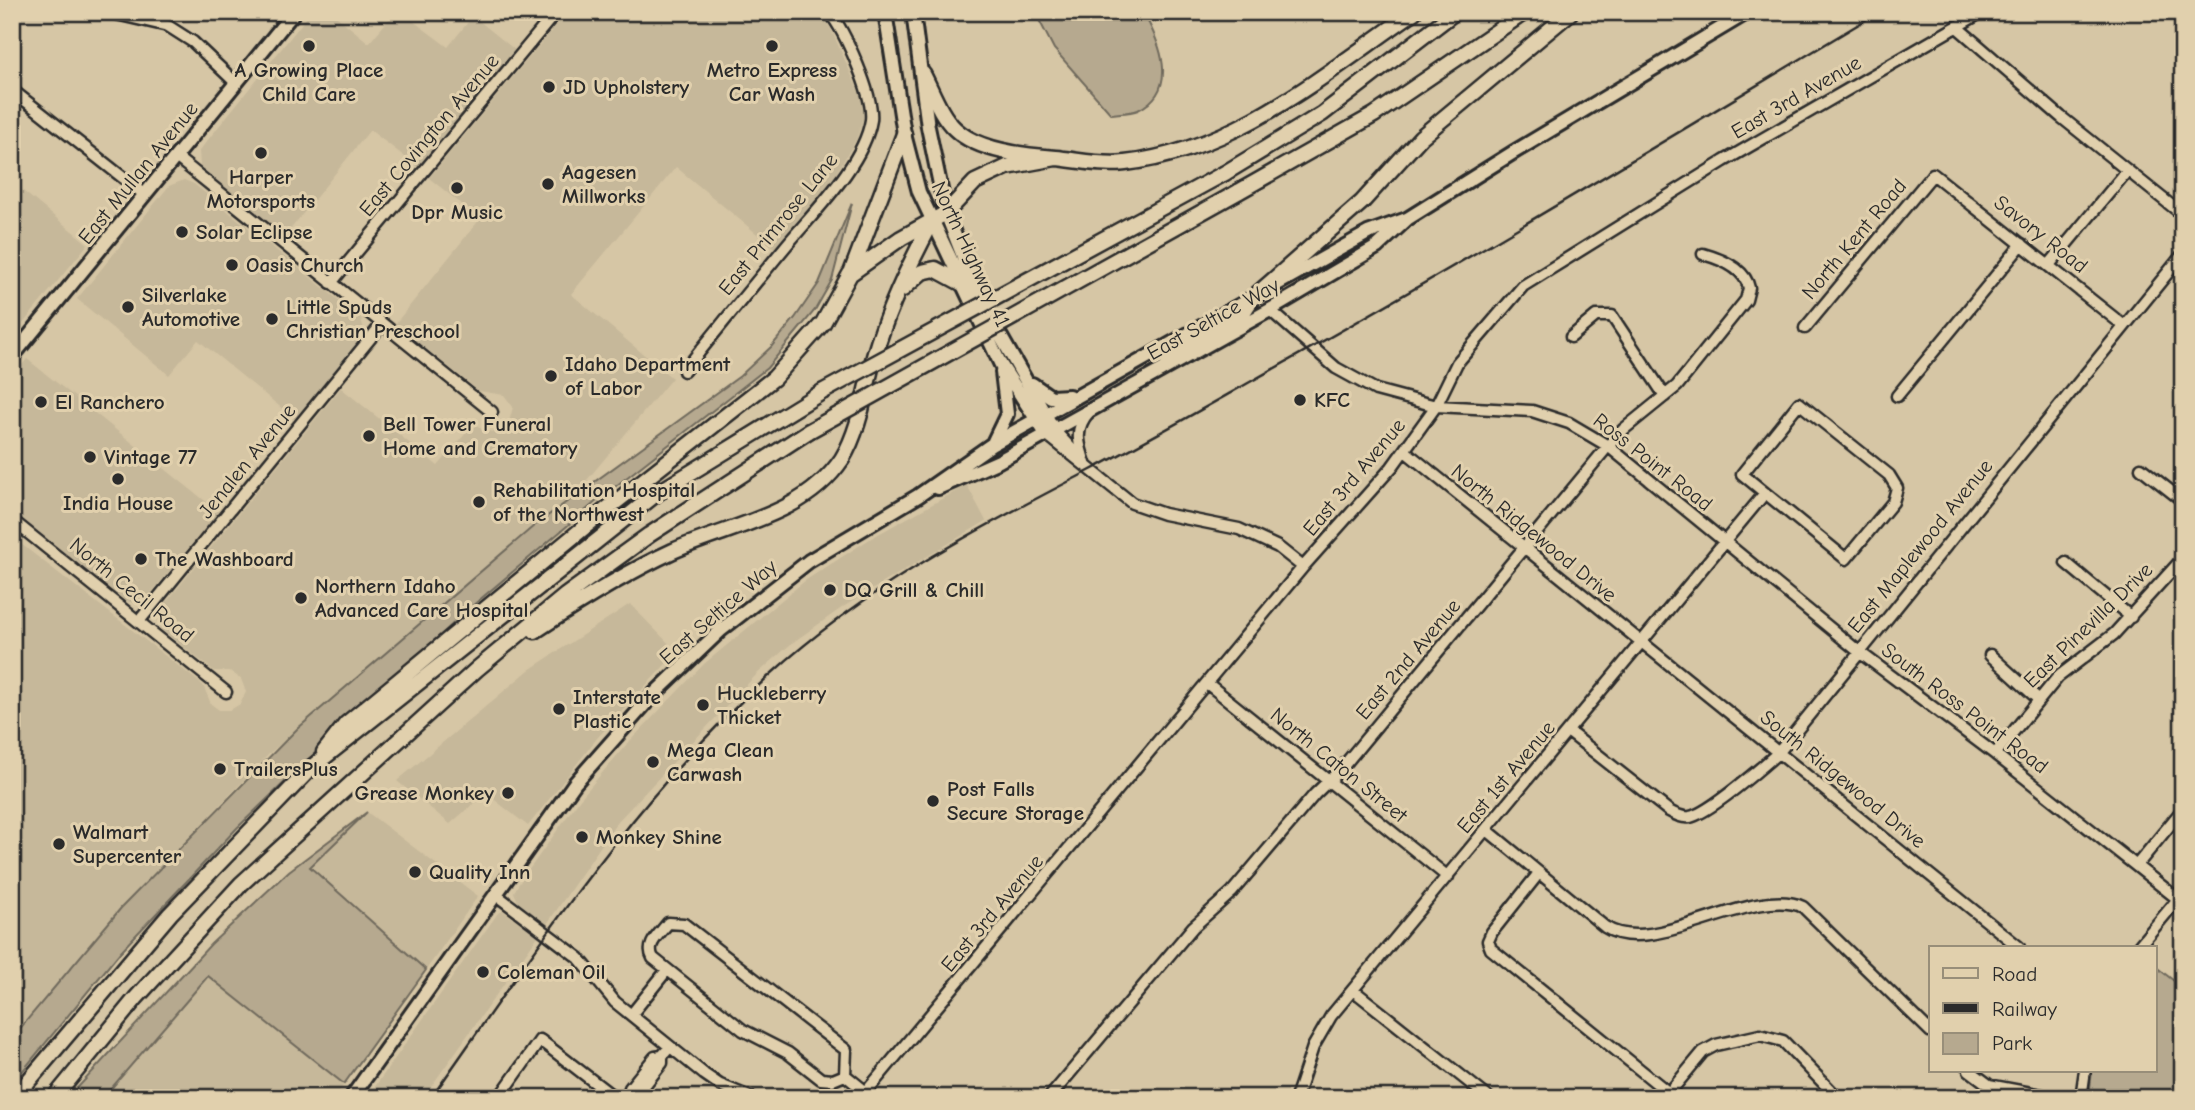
<svg xmlns="http://www.w3.org/2000/svg" width="2195" height="1110" viewBox="0 0 2195 1110" font-family="'Comic Neue',sans-serif">
	<style>
		.built { fill: #c6b89a }
		.green { fill: #b6a98f; stroke: #706a5d; stroke-width: 2 }
		.lines { fill: none; stroke-linecap: round; stroke-linejoin: round }
		.minor-casing { stroke: #2b2b2b; stroke-width: 15 }
		.major-casing { stroke: #2b2b2b; stroke-width: 18 }
		.highway-casing { stroke: #2b2b2b; stroke-width: 19 }
		.minor { stroke: #e1d0ad; stroke-width: 10 }
		.major { stroke: #e1d0ad; stroke-width: 12 }
		.highway { stroke: #e1d0ad; stroke-width: 14 }
		.rail { stroke: #2b2b2b; stroke-width: 2.5 }
		.highway-bridge-casing { stroke: #2b2b2b; stroke-width: 19; stroke-linecap: butt }
		.highway-bridge { stroke: #e1d0ad; stroke-width: 14 }
		.poi-dot { fill: #2b2b2b; stroke: #e1d0ad; stroke-width: 2.5 }
		.labels { text-anchor: middle; stroke-width: 6; stroke-linejoin: round; paint-order: stroke }
		.poi-label { font-size: 21px; font-weight: bold; fill: #2b2b2b; stroke: #e1d0ad; text-anchor: start }
		.street-label { font-size: 21px; fill: #2b2b2b; stroke: #e1d0ad }
	</style>
	<rect width="100%" height="100%" fill="#d6c6a5"/>
	<filter id="ink" filterUnits="userSpaceOnUse"><feTurbulence type="fractalNoise" baseFrequency=".0143" numOctaves="2"/><feDisplacementMap in="SourceGraphic" scale="14" xChannelSelector="R" yChannelSelector="G"/><feConvolveMatrix kernelMatrix="1 2 1 2 8 2 1 2 1" color-interpolation-filters="sRGB"/></filter>
	<g filter="url(#ink)">
		<path class="built" d="M311 12H331L369 43 395 12H401L448 47 473 16 515 50 418 167 370 130 285 236 205 172 200 166 199 151Z
			M567 12H819L831 29 863 101 864 116 856 140 820 200 779 252 676 167 571 294 672 378 577 492 271 752 121 908 17 1032 12 1028V537L203 685 211 704 219 710H230L240 704 246 692 241 679 230 671H214L162 630 158 618 159 611 341 388 438 466 471 427 477 425 484 431 497 432 509 422 513 407 504 395 479 391 395 324 480 219 429 178Z
			M184 180 194 184 361 318 364 330 359 342 295 419 198 340 169 375 77 299 169 186Z
			M12 182 88 244 12 337Z
			M27 359 219 512 146 599 135 603 125 601 12 511V377Z
			M967 485 986 521 843 607 792 643 757 674 618 821 547 924 518 902 514 892 518 885 579 800 626 745 704 664 806 580 873 537Z
			M630 604 677 652 598 737 528 826 486 793 450 824 397 781 529 670Z
			M367 812 478 896 426 970 310 867Z
			M503 911 538 936 423 1098H367L498 913Z
			M208 975 344 1084 335 1098H103Z"/>
		<path class="green" d="M1035 12H1143C1159 41 1181 89 1138 110 1131 113 1119 113 1111 114L1054 49Z
			M852 203 832 280 815 310 767 368 598 500 471 607 366 704 237 828 121 951 12 1084V1038L121 908 297 729 535 525 740 376 771 347 795 318 819 283Z
			M367 812 310 867 426 970 344 1084 208 976 103 1098H68L211 944 289 871Z
			M2155 966 2183 988V1098H2089L2092 1070H2155Z"/>
		<g class="lines">
			<defs>
				<path id="minor" d="M107 12 168 26 193 42 236 83
					M1957 27 2061 117 2183 215
					M12 90 145 195
					M176 157 492 412
					M2049 265 2127 171
					M331 283 556 12
					M1270 310 1336 368 1376 390 1436 406 1532 411 1569 423 1608 446 1858 651 1995 754 2183 903
					M1805 328 1933 174 2123 325
					M1571 337 1596 316H1612L1665 396
					M684 371C717 330 751 288 785 247 812 214 864 164 871 120 874 96 845 31 829 12
					M1897 396 2022 244
					M1799 403 1889 475 1897 488 1893 502 1846 559 1742 474Z
					M1054 430 1080 458
					M1046 434 1132 503 1164 514 1239 529 1278 547 1303 567
					M1405 451 2019 947
					M1086 466C1079 446 1073 429 1089 412
					M2141 468 2183 501
					M12 520 226 692
					M2066 563 2131 617
					M140 620 382 324
					M1990 655 2038 699
					M1208 684 1448 877
					M1569 732 1669 811C1676 815 1682 818 1690 817 1709 813 1762 767 1779 752L2183 254
					M1995 754 2058 677 2114 634 2183 558
					M1487 830 1605 927C1653 959 1752 884 1803 907L1931 1032
					M2137 865 2183 809
					M1539 873 1492 932 1488 941 1491 949 1675 1098
					M495 894 579 958 615 1002 704 1074 720 1085 752 1098
					M2138 947 2178 899
					M1353 990 1489 1098
					M631 1015 667 970
					M1969 1070 1989 1085 2058 1098
					M845 1075 833 1080 821 1079 788 1053 743 1030 653 958C645 944 660 934 668 923L684 924 846 1050 845 1075 866 1092
					M1669 1093 1703 1052 1716 1045 1760 1035 1783 1041 1838 1098
					M630 1095H637L662 1063V1056L670 1047
					M499 1098 540 1040 611 1095
					M628 1098 630 1088 655 1057 662 1056
					M861 1098 1303 567 1392 467 1436 406 1457 363 1523 286 1724 161 1982 12
					M1049 1098 1193 927 1232 892 1315 794 1341 769 1608 446 1624 429 1677 386 1746 300 1749 288C1745 268 1721 259 1703 254
					M1296 1098 1313 1047 1331 1016 1765 493
					M2081 1098 2085 1070"/>
				<path id="major" d="M885 12 904 134 919 192 1001 365 1046 434
					M913 12 928 127 946 213 981 302 1054 430
					M12 357 294 12
					M1166 360 1244 313 1255 296
					M1032 384 1051 397 1069 396
					M994 441 1007 414 1002 372
					M938 488 999 461 1270 310 1377 247 1407 219 1514 152 1748 12
					M351 1098 575 783 652 696 721 630 809 561 918 496 991 445 1368 233 1407 219"/>
				<path id="highway" d="M923 74C932 91 940 115 955 129 978 151 1025 156 1056 158 1077 160 1103 166 1125 163 1237 150 1324 74 1414 12
					M1225 173 1322 114 1455 12
					M1238 192 1374 115 1525 12
					M851 273 904 134
					M903 289 922 272 935 269 961 283
					M1255 296 1362 202 1421 137 1571 12
					M535 631C579 602 625 573 673 551 731 525 804 516 842 459 861 428 865 387 875 353 888 308 910 263 932 222
					M324 752 346 724 598 516 774 378 823 323 850 274 901 238 946 213 975 182 1007 167 1056 158
					M14 1098 170 914 312 767 656 494 822 392
					M54 1098 136 998 241 884 477 669 565 596 649 535 809 431"/>
			</defs>
			<use href="#minor" class="minor-casing"/>
			<use href="#major" class="major-casing"/>
			<use href="#highway" class="highway-casing"/>
			<use href="#minor" class="minor"/>
			<use href="#major" class="major"/>
			<use href="#highway" class="highway"/>
			<path class="rail" d="M431 1098C536 950 635 796 771 674 865 588 977 529 1089 471 1143 443 1197 412 1250 382 1463 264 1670 137 1879 12"/>
			<defs>
				<path id="highway-bridge" d="M822 392 1225 173
					M809 431 1238 192"/>
			</defs>
			<use href="#highway-bridge" class="highway-bridge-casing"/>
			<use href="#highway-bridge" class="highway-bridge"/>
		</g>
	</g>
	<g class="poi-dot">
		<circle cx="309" cy="46" r="7"/>
		<circle cx="772" cy="46" r="7"/>
		<circle cx="549" cy="87" r="7"/>
		<circle cx="261" cy="153" r="7"/>
		<circle cx="548" cy="184" r="7"/>
		<circle cx="457" cy="188" r="7"/>
		<circle cx="182" cy="232" r="7"/>
		<circle cx="232" cy="265" r="7"/>
		<circle cx="128" cy="307" r="7"/>
		<circle cx="272" cy="319" r="7"/>
		<circle cx="551" cy="376" r="7"/>
		<circle cx="1300" cy="400" r="7"/>
		<circle cx="41" cy="402" r="7"/>
		<circle cx="369" cy="436" r="7"/>
		<circle cx="90" cy="457" r="7"/>
		<circle cx="118" cy="479" r="7"/>
		<circle cx="479" cy="502" r="7"/>
		<circle cx="141" cy="559" r="7"/>
		<circle cx="830" cy="590" r="7"/>
		<circle cx="301" cy="598" r="7"/>
		<circle cx="703" cy="705" r="7"/>
		<circle cx="559" cy="709" r="7"/>
		<circle cx="653" cy="762" r="7"/>
		<circle cx="220" cy="769" r="7"/>
		<circle cx="508" cy="793" r="7"/>
		<circle cx="933" cy="801" r="7"/>
		<circle cx="582" cy="837" r="7"/>
		<circle cx="59" cy="844" r="7"/>
		<circle cx="415" cy="872" r="7"/>
		<circle cx="483" cy="972" r="7"/>
	</g>
	<g class="labels">
		<g class="poi-label">
			<text x="309" y="77" text-anchor="middle">A Growing Place<tspan x="309" dy="24">Child Care</tspan></text>
			<text x="772" y="77" text-anchor="middle">Metro Express<tspan x="772" dy="24">Car Wash</tspan></text>
			<text x="563" y="94">JD Upholstery</text>
			<text x="562" y="179">Aagesen<tspan x="562" dy="24">Millworks</tspan></text>
			<text x="261" y="184" text-anchor="middle">Harper<tspan x="261" dy="24">Motorsports</tspan></text>
			<text x="457" y="219" text-anchor="middle">Dpr Music</text>
			<text x="196" y="239">Solar Eclipse</text>
			<text x="246" y="272">Oasis Church</text>
			<text x="142" y="302">Silverlake<tspan x="142" dy="24">Automotive</tspan></text>
			<text x="286" y="314">Little Spuds<tspan x="286" dy="24">Christian Preschool</tspan></text>
			<text x="565" y="371">Idaho Department<tspan x="565" dy="24">of Labor</tspan></text>
			<text x="1314" y="407">KFC</text>
			<text x="55" y="409">El Ranchero</text>
			<text x="383" y="431">Bell Tower Funeral<tspan x="383" dy="24">Home and Crematory</tspan></text>
			<text x="104" y="464">Vintage 77</text>
			<text x="493" y="497">Rehabilitation Hospital<tspan x="493" dy="24">of the Northwest</tspan></text>
			<text x="118" y="510" text-anchor="middle">India House</text>
			<text x="155" y="566">The Washboard</text>
			<text x="315" y="593">Northern Idaho<tspan x="315" dy="24">Advanced Care Hospital</tspan></text>
			<text x="844" y="597">DQ Grill &amp; Chill</text>
			<text x="717" y="700">Huckleberry<tspan x="717" dy="24">Thicket</tspan></text>
			<text x="573" y="704">Interstate<tspan x="573" dy="24">Plastic</tspan></text>
			<text x="667" y="757">Mega Clean<tspan x="667" dy="24">Carwash</tspan></text>
			<text x="234" y="776">TrailersPlus</text>
			<text x="947" y="796">Post Falls<tspan x="947" dy="24">Secure Storage</tspan></text>
			<text x="494" y="800" text-anchor="end">Grease Monkey</text>
			<text x="73" y="839">Walmart<tspan x="73" dy="24">Supercenter</tspan></text>
			<text x="596" y="844">Monkey Shine</text>
			<text x="429" y="879">Quality Inn</text>
			<text x="497" y="979">Coleman Oil</text>
		</g>
		<g class="street-label">
			<text transform="translate(1796 97) rotate(-30)" y="7">East 3rd Avenue</text>
			<text transform="translate(429 135) rotate(-50)" y="7">East Covington Avenue</text>
			<text transform="translate(138 173) rotate(-51)" y="7">East Mullan Avenue</text>
			<text transform="translate(778 224) rotate(-51)" y="7">East Primrose Lane</text>
			<text transform="translate(2041 234) rotate(38)" y="7">Savory Road</text>
			<text transform="translate(1854 239) rotate(-50)" y="7">North Kent Road</text>
			<text transform="translate(971 254) rotate(65)" y="7">North Highway 41</text>
			<text transform="translate(1213 319) rotate(-29)" y="7">East Seltice Way</text>
			<text transform="translate(247 461) rotate(-51)" y="7">Jenalen Avenue</text>
			<text transform="translate(1653 462) rotate(38)" y="7">Ross Point Road</text>
			<text transform="translate(1354 477) rotate(-50)" y="7">East 3rd Avenue</text>
			<text transform="translate(1534 533) rotate(39)" y="7">North Ridgewood Drive</text>
			<text transform="translate(1920 546) rotate(-51)" y="7">East Maplewood Avenue</text>
			<text transform="translate(132 590) rotate(39)" y="7">North Cecil Road</text>
			<text transform="translate(718 612) rotate(-41)" y="7">East Seltice Way</text>
			<text transform="translate(2088 625) rotate(-44)" y="7">East Pinevilla Drive</text>
			<text transform="translate(1408 659) rotate(-50)" y="7">East 2nd Avenue</text>
			<text transform="translate(1965 708) rotate(37)" y="7">South Ross Point Road</text>
			<text transform="translate(1339 765) rotate(39)" y="7">North Caton Street</text>
			<text transform="translate(1506 777) rotate(-50)" y="7">East 1st Avenue</text>
			<text transform="translate(1843 779) rotate(39)" y="7">South Ridgewood Drive</text>
			<text transform="translate(992 913) rotate(-50)" y="7">East 3rd Avenue</text>
		</g>
	</g>
	<rect width="2195" height="1110" fill="none" stroke="#e1d0ad" stroke-width="42"/>
	<rect x="21" y="21" width="2153" height="1068" fill="none" stroke="#2b2b2b" stroke-width="2.5" filter="url(#ink)"/>
	<rect x="1929" y="946" width="228" height="126" fill="#e1d0ad" stroke="#988e79" stroke-width="2"/>
	<rect x="1943" y="968" width="35" height="10" fill="#e1d0ad" stroke="#988e79" stroke-width="2"/>
	<text x="1992" y="981" font-size="21" fill="#2b2b2b">Road</text>
	<rect x="1943" y="1003" width="35" height="10" fill="#2b2b2b" stroke="#988e79" stroke-width="2"/>
	<text x="1992" y="1016" font-size="21" fill="#2b2b2b">Railway</text>
	<rect x="1943" y="1033" width="35" height="21" fill="#b6a98f" stroke="#988e79" stroke-width="2"/>
	<text x="1992" y="1050" font-size="21" fill="#2b2b2b">Park</text>
</svg>
